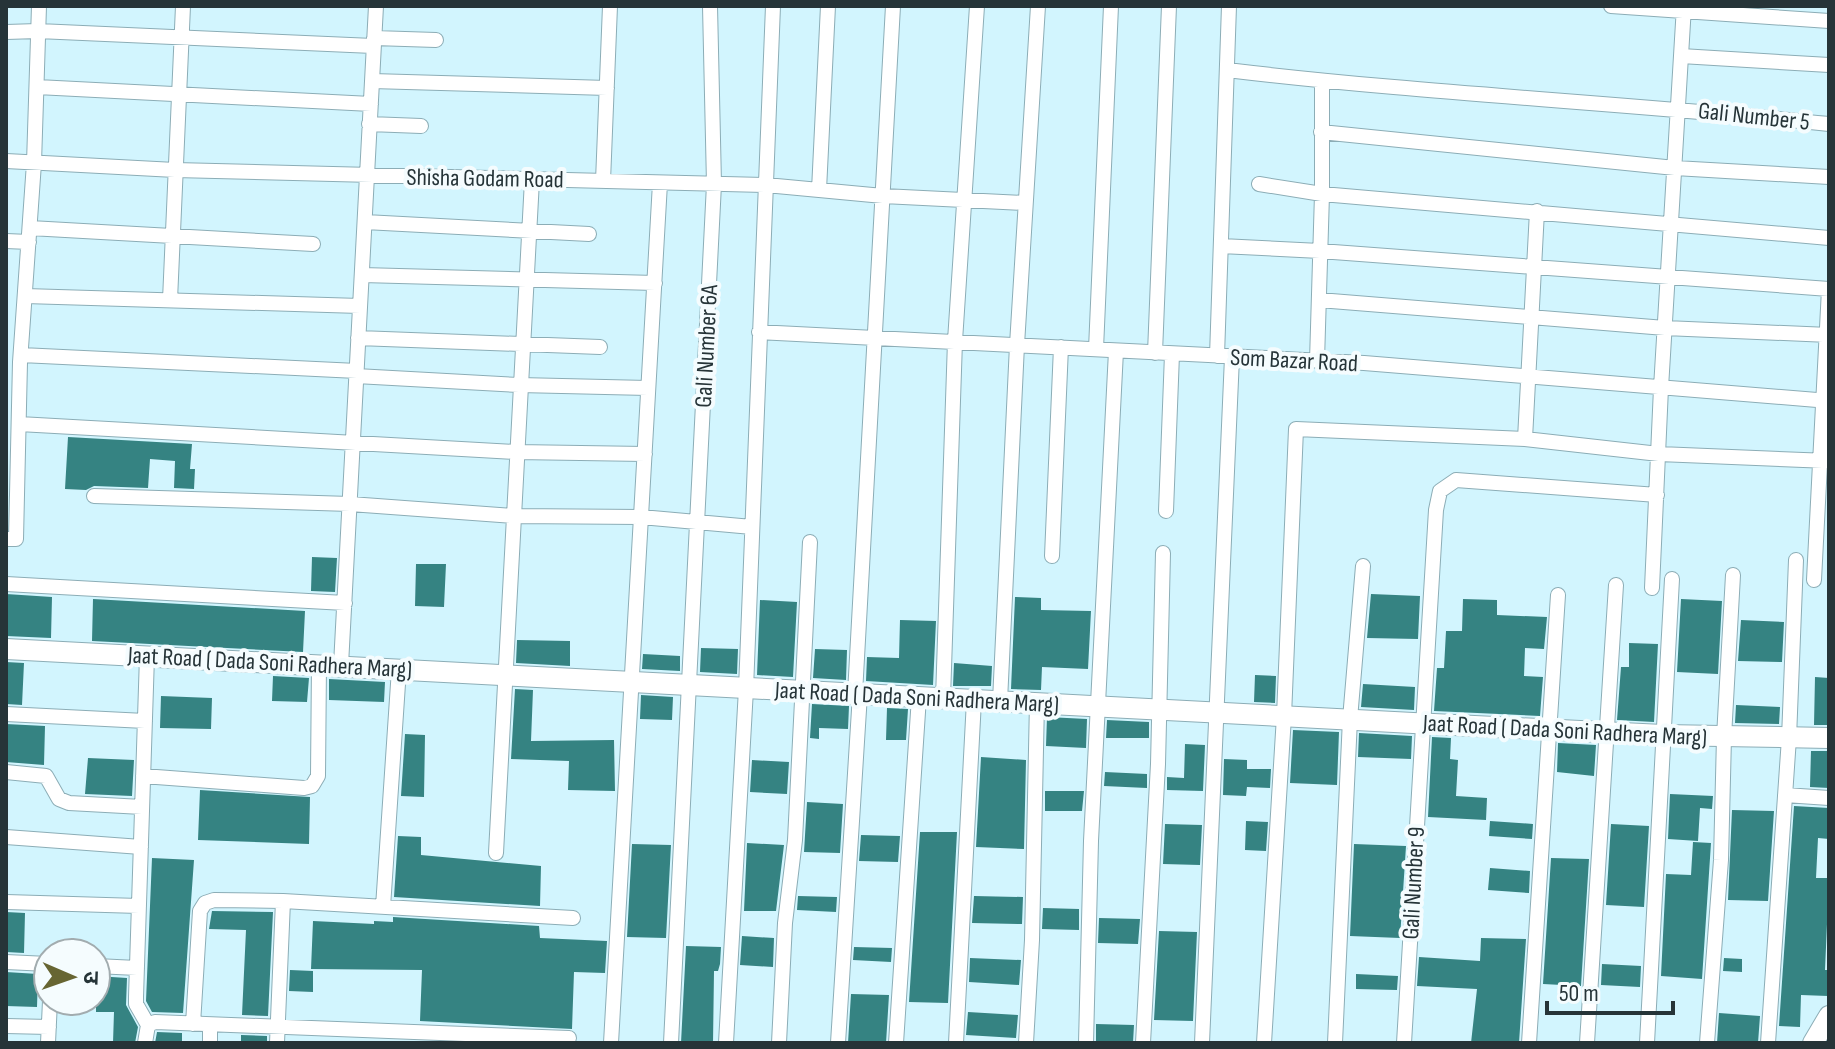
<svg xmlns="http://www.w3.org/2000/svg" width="1835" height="1049" viewBox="0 0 1835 1049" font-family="'Sofia Sans Condensed','Noto Sans Devanagari',sans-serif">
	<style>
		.building { fill: #358382 }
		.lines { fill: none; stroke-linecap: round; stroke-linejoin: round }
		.street-casing { stroke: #8cadb6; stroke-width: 16 }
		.secondary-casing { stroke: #8cadb6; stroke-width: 22 }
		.street { stroke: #fff; stroke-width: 14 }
		.secondary { stroke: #fff; stroke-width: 20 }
		.labels { text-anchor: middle; stroke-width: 8; stroke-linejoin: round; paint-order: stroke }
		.street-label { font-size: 24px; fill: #263438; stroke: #f5fcfe }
	</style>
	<rect width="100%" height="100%" fill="#d2f5fe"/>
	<path class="building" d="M68 437 192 444 190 469H195L194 489 174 488 175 461 150 459 148 488 94 486 86 490 65 489Z
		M312 557 337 558 335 592 311 591Z
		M416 564H446L444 607 415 606Z
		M6 594 52 597 51 638 6 636Z
		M1371 594 1420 596 1418 639 1367 638Z
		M1015 597 1041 598V610L1091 611 1088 669 1042 667 1041 690 1011 689Z
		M93 599 305 611 303 652 92 641Z
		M1463 599 1497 600V615L1547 617 1544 649 1525 648 1524 676 1543 677 1540 716 1434 711 1437 668H1444L1446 631H1462Z
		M1681 599 1722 601 1718 674 1677 672Z
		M760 600 797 602 793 677 757 675Z
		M900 620 936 621 933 685 866 681 867 657 899 658Z
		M1741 620 1784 622 1782 662 1738 661Z
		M517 640 570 641V666L516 663Z
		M1629 643 1658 644 1654 722 1617 720 1621 667H1629Z
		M701 648 738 649 737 674 700 672Z
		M815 649 847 650 846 680 813 678Z
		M643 654 680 656V671L642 669Z
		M6 662 24 663 22 705 6 704Z
		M954 663 992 666 991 686H953Z
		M1255 675 1276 676 1275 703 1254 702Z
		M273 676 309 678 307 702 272 701Z
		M1815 677 1829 678V725H1814Z
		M329 679 385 682 384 702 329 700Z
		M1363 684 1415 687 1414 710 1361 707Z
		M515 689 533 690 531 741 614 740 615 791 568 790 569 761 511 759Z
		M641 695 673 697 672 720 640 719Z
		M161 696 212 698 211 729 160 728Z
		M812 704 849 706 848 729 819 728V739L810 738Z
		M1736 705 1780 707 1779 724 1735 723Z
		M887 708 908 709 906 740H886Z
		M1047 717 1087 719 1086 748 1046 746Z
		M1107 720 1149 722V738H1106Z
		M6 724 45 726 44 765 6 762Z
		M1293 730 1339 732 1337 785 1290 783Z
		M1359 733 1412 736 1411 759 1358 757Z
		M405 734 425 735 424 797 401 796Z
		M1432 737 1451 738 1450 759 1458 760 1456 796 1487 798 1486 820 1428 817Z
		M1558 743 1596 745 1594 776 1557 772Z
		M1185 744 1205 745 1203 791 1167 790V777L1184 778Z
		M1811 751H1829V788L1810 787Z
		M981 757 1026 760 1024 849 976 847Z
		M88 758 134 760 132 796 85 794Z
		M1224 759 1247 760V769H1271L1270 788 1247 787 1246 796 1223 795Z
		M752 760 789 762 787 794 750 792Z
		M1105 772 1147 774V788L1104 786Z
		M200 790 310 797 309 844 198 840Z
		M1045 791H1084L1082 811H1045Z
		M1670 794 1713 796 1712 809 1700 808 1698 841 1668 839Z
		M807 802 843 804 840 853 804 852Z
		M1794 806 1829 808V839L1818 838 1816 878H1829L1825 970H1829L1828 996 1801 995 1800 1027 1779 1026Z
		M1732 810 1774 811 1768 901 1728 900Z
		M1246 821 1268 822 1266 851 1245 850Z
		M1490 821 1533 824 1532 839 1489 836Z
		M1165 824 1202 825 1200 865 1163 864Z
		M1611 824 1649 826 1644 907 1606 905Z
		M920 832H957L948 1003 909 1002Z
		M861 835 900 836 898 862 859 861Z
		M398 836 421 837V855L541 866 540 906 394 897Z
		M1693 842 1711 843 1702 979 1661 976 1666 874 1691 875Z
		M747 843 784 845 776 911H744Z
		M632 844 671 845 666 938 627 937Z
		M1354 844 1406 846 1400 938 1350 936Z
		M152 858 194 860 183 1013 152 1012 146 1001Z
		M1551 858 1589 859 1581 986 1543 984Z
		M1490 868 1530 871 1529 893 1488 890Z
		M798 896 837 897 836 912 797 910Z
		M974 896 1023 897 1022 924 972 923Z
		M1043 908 1079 909V930L1042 929Z
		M212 911 273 912 268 1016 242 1015 246 930 209 929Z
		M6 912 25 913 24 953 6 952Z
		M393 917 539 926 540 938 607 941 605 973 574 972 572 1029 420 1021 422 970 311 969 313 921 374 924V921L393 922Z
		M1099 918 1140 919 1138 944 1098 943Z
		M1159 931 1197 932 1193 1021 1154 1020Z
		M742 936 774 938 773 967 740 965Z
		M1481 938 1526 939 1519 1043H1471L1477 989 1417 986 1419 957 1480 961Z
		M686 946 721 947 720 964 718 971H714L713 1043H681Z
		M854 947 892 948 891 962 853 960Z
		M970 958 1021 960 1019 985 969 982Z
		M1724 958 1742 959V972L1723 971Z
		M1602 964 1641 966 1640 987 1601 985Z
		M290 970 313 971V992L289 991Z
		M6 972 38 974 37 1007 6 1006Z
		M1356 974 1398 976 1397 990 1356 989Z
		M96 976 127 978 126 1005 138 1027 135 1043H113L114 1012H96Z
		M851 994 889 995 886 1043H848Z
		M968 1012 1018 1015 1016 1038 966 1035Z
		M1719 1013 1760 1016 1758 1043H1717Z
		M1096 1024 1134 1025 1133 1043H1096Z
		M157 1032 182 1033V1043H155Z
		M241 1035 267 1036V1043H241Z"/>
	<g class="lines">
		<defs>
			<path id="street" d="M1611 6 1829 21
				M6 32 38 31 373 46
				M374 38 436 40
				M1681 56 1829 65
				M1227 70C1427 94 1629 103 1829 124
				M372 81 607 88
				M37 87 371 104
				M369 124 421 126
				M1321 132 1675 168 1829 177
				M6 161 175 170 766 185 883 196 1025 203
				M603 181 610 6
				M1259 184 1322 194 1829 238
				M819 190 828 6
				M365 222 589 234
				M30 228 313 244
				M6 241 29 242
				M1221 246 1320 251 1829 289 1814 580
				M362 275 655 283
				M25 296 360 306
				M170 300 183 6
				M1319 300 1665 328 1829 335
				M759 332 1364 363 1829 401
				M358 338 600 347
				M1096 349 1111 6
				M1155 353 1169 6
				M21 355 357 371
				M1217 356 1229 6
				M1317 361 1322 194V81
				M356 376 519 385 648 388
				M19 424 516 452 645 454
				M1525 439 1537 211
				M94 496 350 504 512 516 641 517 752 527
				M1166 511 1172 354
				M6 539H16L20 362 34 163 39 6
				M1052 556 1061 347
				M6 584 345 603
				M1652 588 1661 388 1684 6
				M147 656 136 997V1004L148 1025
				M341 665 376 6
				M855 694 893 6
				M943 698 955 341 977 6
				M1000 701 1017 345 1038 6
				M6 714 145 721
				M6 772 46 776 59 799 69 803 142 807
				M143 776 304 788 312 786 318 776 319 664
				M1785 795 1829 798
				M6 837 141 847
				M496 853 532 180
				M6 902 139 906
				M383 907 399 669
				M6 962 48 964
				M96 966 137 968
				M193 1024 200 911 205 903 214 900 283 901 573 918
				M6 1026 49 1027
				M48 1043 50 1001
				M145 1043 148 1025 155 1022 569 1038
				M210 1043V1025
				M277 1043 283 901
				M611 1043 660 183
				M671 1043 714 184 710 6
				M726 1043 746 689 773 6
				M779 1043 785 923 795 840 810 542
				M838 1043 860 694
				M896 1043 919 697
				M956 1043 974 700
				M1026 1043 1032 940 1037 702
				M1086 1043 1091 841 1116 351
				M1143 1043 1158 764 1163 553
				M1202 1043 1232 357
				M1264 1043 1284 716 1296 429 1525 439 1659 454 1829 461
				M1335 1043 1350 719 1363 566
				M1404 1043 1436 510 1440 491 1456 480 1657 495
				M1529 1043 1558 595
				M1587 1043 1616 585
				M1647 1043 1672 579
				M1707 1043 1721 860 1724 737 1733 575
				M1768 1043 1789 738 1796 560"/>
			<path id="secondary" d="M6 649 1413 723 1663 735 1829 738
				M1813 1043 1829 1016"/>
		</defs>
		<use href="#street" class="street-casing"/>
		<use href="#secondary" class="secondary-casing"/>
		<use href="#street" class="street"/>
		<use href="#secondary" class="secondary"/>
	</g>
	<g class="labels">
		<g class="street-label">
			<text transform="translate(1754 116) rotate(6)" y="8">Gali Number 5</text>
			<text transform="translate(485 178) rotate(1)" y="8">Shisha Godam Road</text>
			<text transform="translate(706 346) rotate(-87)" y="8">Gali Number 6A</text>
			<text transform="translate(1294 360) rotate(3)" y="8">Som Bazar Road</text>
			<text transform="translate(270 662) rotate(3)" y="8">Jaat Road ( Dada Soni Radhera Marg)</text>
			<text transform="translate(917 697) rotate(3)" y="8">Jaat Road ( Dada Soni Radhera Marg)</text>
			<text transform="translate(1565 730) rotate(3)" y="8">Jaat Road ( Dada Soni Radhera Marg)</text>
			<text transform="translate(1413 883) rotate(-87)" y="8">Gali Number 9</text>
		</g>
	</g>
	<rect width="1835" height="1049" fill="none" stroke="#263438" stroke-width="16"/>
	<g transform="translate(72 977) rotate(92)"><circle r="38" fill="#f5fcfe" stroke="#a2acaf" stroke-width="2"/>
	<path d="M0-6L14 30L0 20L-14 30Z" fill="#676532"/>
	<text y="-12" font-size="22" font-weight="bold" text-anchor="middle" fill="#263438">उ</text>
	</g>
	<path d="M1547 1001v12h126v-12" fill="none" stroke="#263438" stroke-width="4"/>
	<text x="1559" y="1001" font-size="24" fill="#263438" stroke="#f5fcfe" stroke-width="6" paint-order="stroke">50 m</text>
</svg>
